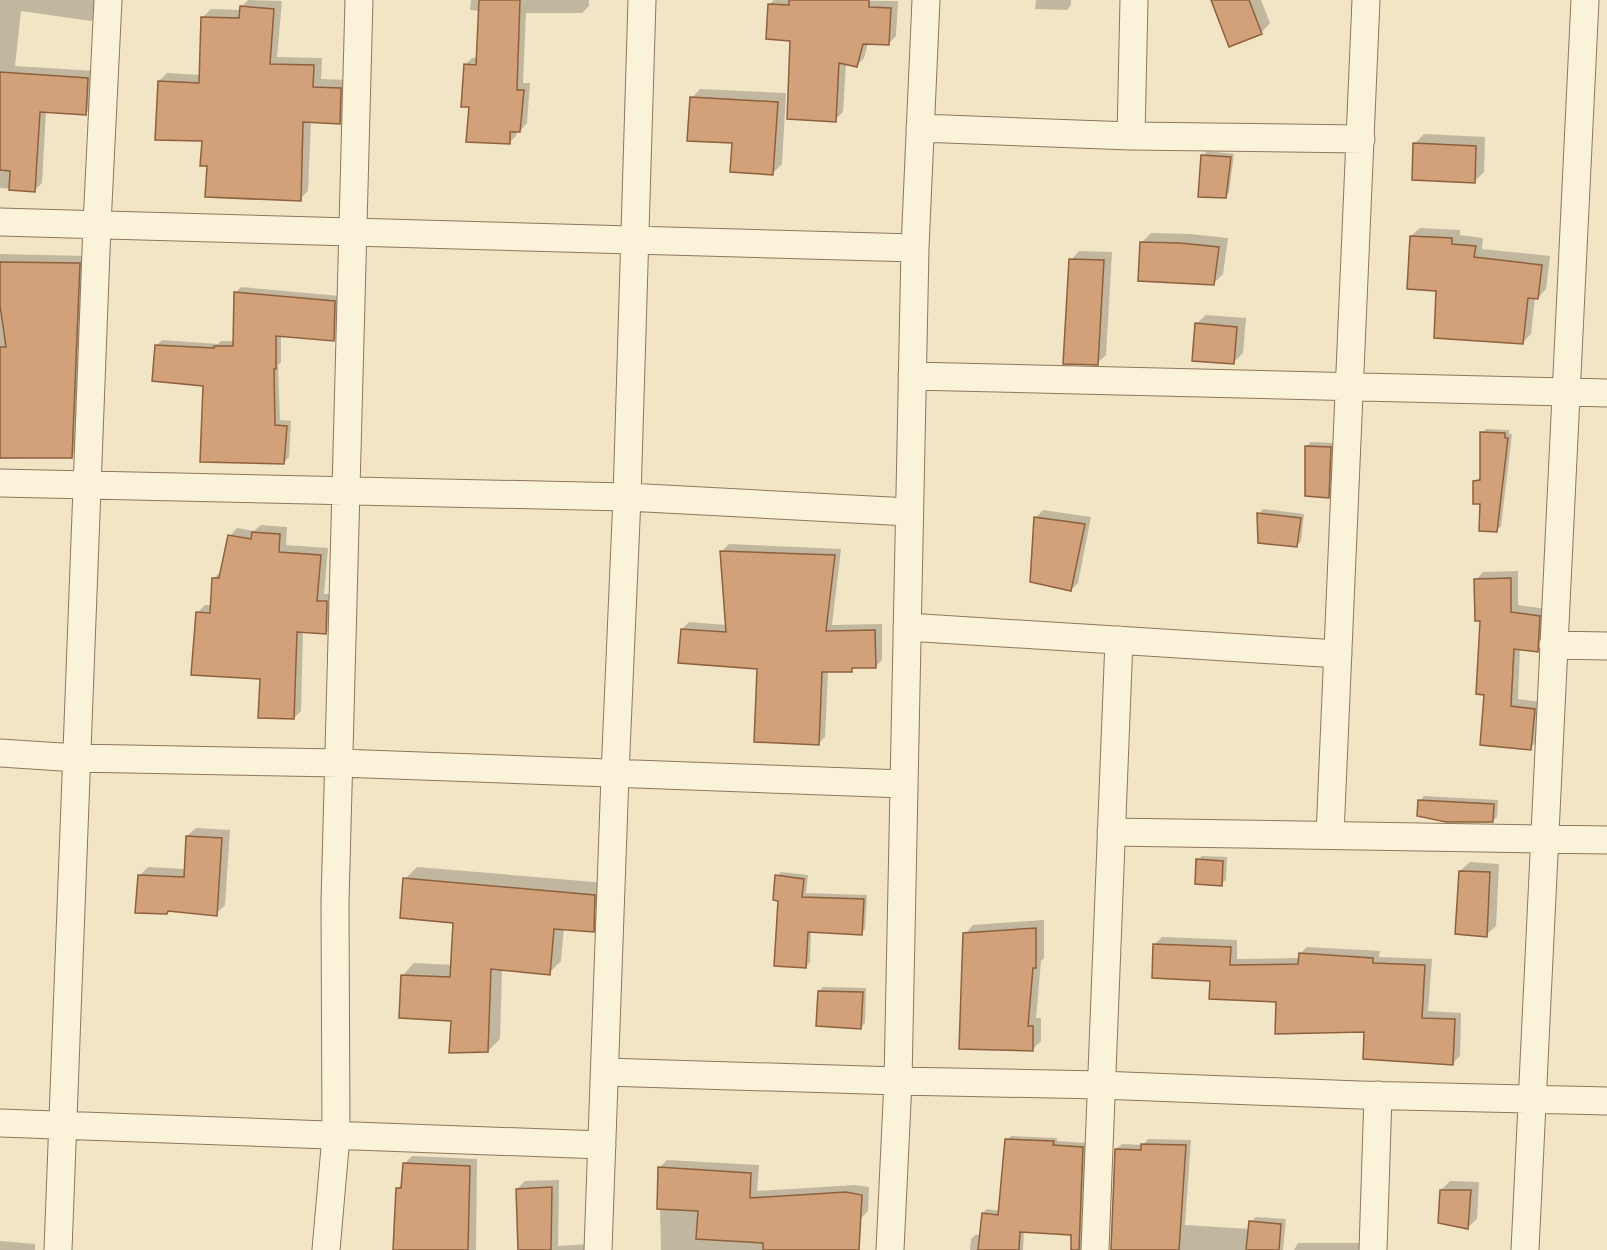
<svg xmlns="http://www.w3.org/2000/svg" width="1607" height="1250" viewBox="0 0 1607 1250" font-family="'Roboto Serif',serif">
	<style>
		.shadow { fill: #0003 }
		.building { fill: #d2a079; stroke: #8f603e; stroke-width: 1.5 }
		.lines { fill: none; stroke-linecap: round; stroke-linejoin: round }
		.minor-casing { stroke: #8e775a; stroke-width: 29 }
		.minor { stroke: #fbf2da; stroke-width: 27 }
	</style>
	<rect width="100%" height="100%" fill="#f1e5c6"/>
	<path class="shadow" d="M0 0H99L98 14 91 21 21 11 15 66 95 71 93 106 86 113 46 111 42 183 35 190 0 188Z
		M248 0 282 1 277 57 322 58 321 79 348 80 347 115 339 123 311 121 308 191 300 199 209 165 203 140 159 81 167 73 201 75 203 17 211 9 241 10 242 6Z
		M471 0H589V6L582 13H526L523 83H530L527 123 520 131H517L516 136 509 143 470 105 465 65 472 58H478L480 11 470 10Z
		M774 0 898 1 896 36 888 44 868 43 864 58 856 66 846 63 843 112 835 120 792 40 770 4Z
		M1036 0H1071V5L1067 10 1035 9Z
		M1213 0H1261L1270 23 1261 33Z
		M700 89 786 93 782 164 773 173 734 141 692 98Z
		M1424 134 1485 137 1484 172 1475 181 1415 143Z
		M1207 151 1234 154 1229 192 1225 197 1203 156Z
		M1420 228 1460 230V235L1483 238 1482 249 1550 256 1546 289 1538 298 1535 297 1531 334 1523 342 1438 289 1411 236Z
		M1151 233 1190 234 1228 238 1223 274 1214 283 1142 242Z
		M1079 251 1112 252 1106 355 1097 363 1071 260Z
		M0 254 87 256 80 448 72 456 0 459Z
		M241 287 340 296 339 335 334 340 281 335V362L278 365 280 420 291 421 289 457 284 462 205 385 156 346 162 340 218 344 221 341H234L236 292Z
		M1206 315 1246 318 1243 353 1234 362 1196 324Z
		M1486 429 1509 430V434H1512L1501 526 1496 531 1481 503 1474 482 1481 477 1482 433Z
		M1311 442 1335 443 1333 492 1328 497 1306 447Z
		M1263 509 1304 514 1301 541 1296 546 1259 514Z
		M1043 510 1091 517 1078 583 1071 590 1036 517Z
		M261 525 287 527 286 545 328 548 324 594H334L333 625 326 633 303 631 301 711 294 718 262 677 198 612 205 605H212L214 578 221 571 230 536 237 528 254 531Z
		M729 544 841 549 832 625 882 624V660L875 667H855L851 670 828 671 825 737 818 744 759 668 682 629 689 622 727 625 722 551Z
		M1518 571V605L1546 609 1545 643 1537 650 1520 648 1518 699 1542 702 1537 741 1530 748 1486 694 1482 619 1476 580 1483 572Z
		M1424 796 1498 800 1497 817 1492 821 1420 801Z
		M196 828 230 830 225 905 216 914 170 910 167 913 139 876 148 867 186 869 187 836Z
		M1202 856 1227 857 1226 880 1221 884 1198 860Z
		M1470 862 1499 864 1496 926 1486 935 1460 871Z
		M417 867 606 883 605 919 593 931 564 928 561 961 549 973 502 969 500 1039 488 1051 403 975 414 963 453 965 455 922 405 879Z
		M781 872 808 875 806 893 867 895 865 929 861 934 811 931 810 962 806 967 780 900 777 876Z
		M1044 920V958L1041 961 1036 1018H1041V1041L1033 1049 965 934 973 925Z
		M1162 937 1237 940V959L1300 958V954L1307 947 1380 951 1379 957 1432 959 1428 1011 1461 1013 1460 1056 1453 1063 1366 1030 1212 980 1155 944Z
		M823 987 866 988 865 1023 861 1027 819 991Z
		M1011 1136 1057 1138V1141L1087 1143 1082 1250H1072L1073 1234 1024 1231 1023 1250H970L971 1239 975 1235H981L983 1213 987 1209 1000 1211 1007 1140Z
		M1148 1139 1191 1140 1185 1225 1250 1229 1251 1222 1256 1217 1286 1219 1283 1250H1111L1116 1149 1122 1144 1143 1145Z
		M412 1156 477 1159 476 1250H394L398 1188 402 1184 404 1164Z
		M667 1160 759 1165 757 1191 855 1185 869 1187 868 1211 860 1219 806 1250H661L659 1168Z
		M559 1180 558 1246 590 1244 592 1250H519L517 1189 525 1181Z
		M1450 1181 1479 1182 1477 1219 1468 1227 1441 1190Z
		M0 1241 35 1244V1250H0Z
		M1298 1243H1361V1250H1294Z"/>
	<path class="building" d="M479 0H520L517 90H524L520 132H510V144L466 142 469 107H461L464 64 476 65Z
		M789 0H869V7L891 8 889 45 863 44 857 67 839 63 836 122 787 119 790 41 766 39 768 4 789 5Z
		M1211 0H1249L1262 34 1229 47Z
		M240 6 274 9 270 64 314 65 313 87 341 88 340 124 303 122 301 201 205 197 207 166H200L202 141 155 140 158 81 199 83 201 17 239 18Z
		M0 72 88 78 86 115 40 112 35 192 9 190 10 171 0 170Z
		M690 97 778 102 773 175 730 172 732 143 687 141Z
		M1413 143 1476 146 1475 183 1412 180Z
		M1201 155 1231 157 1226 198 1198 197Z
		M1410 236 1452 238V244L1476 246 1474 257 1542 265 1538 299 1528 298 1523 344 1434 338 1436 291 1407 289Z
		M1140 242 1180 243 1219 247 1214 285 1138 281Z
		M1069 259 1104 260 1098 365 1063 364Z
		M0 262 80 263 72 458H0V347H6L0 305Z
		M234 292 335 301 334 341 276 336V369H274L275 425 287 426 284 464 200 462 203 386 152 381 155 345 214 348V346H233Z
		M1195 323 1237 327 1234 364 1192 361Z
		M1480 432 1505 433V438H1508L1497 532 1479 531 1480 504H1473V481L1480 480Z
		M1305 446 1331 447 1329 498 1305 496Z
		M1257 513 1301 518 1297 547 1258 543Z
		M1034 517 1085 524 1071 591 1030 582Z
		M252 532 280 534 279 552 321 555 317 601H327L326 634 297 632 294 719 258 718 260 679 191 675 196 612 210 613 212 578H219L228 535 251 539Z
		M720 551 835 555 826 631 875 630 876 668H852V672H822L819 745 754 742 757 669 678 663 681 629 726 632Z
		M1511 578V612L1540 616 1538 652 1514 649 1511 706 1535 709 1531 750 1480 745 1484 695 1476 694 1480 621H1475L1474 579Z
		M1418 800 1494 804 1493 822H1446L1417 816Z
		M186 836 222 838 217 916 168 911 167 914 135 913 138 875 184 877Z
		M1196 859 1223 861 1222 886 1195 884Z
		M1459 871 1490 872 1487 937 1455 934Z
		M775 875 804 879 802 897 864 899 862 935 808 932 806 968 774 966 778 901 773 900Z
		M403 878 595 895 594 932 554 929 550 975 491 969 488 1052 449 1053 451 1021 399 1018 401 975 450 977 453 923 400 918Z
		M1036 928V968H1033L1028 1026H1033V1051L959 1049 963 933Z
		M1153 944 1231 947 1230 965 1298 964 1299 953 1373 958V963L1425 965 1422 1018 1455 1019 1453 1065 1363 1059 1364 1032 1275 1034 1276 1002 1209 999 1210 981 1152 978Z
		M818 991 863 992 861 1029 816 1026Z
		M1005 1139 1054 1141 1053 1145 1083 1147 1079 1250H1071V1235L1020 1232 1019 1250H978L982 1213 998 1215Z
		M1141 1144 1186 1145 1179 1250H1111L1115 1149 1141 1150Z
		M403 1163 470 1166 468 1250H393L396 1188H401Z
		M658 1167 751 1173 750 1198 846 1192 862 1195 859 1250H763V1243L696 1239 698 1211 657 1209Z
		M552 1187 551 1250H518L516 1189Z
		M1440 1190H1471L1468 1229 1438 1223Z
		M1249 1221 1281 1224 1279 1250H1246Z"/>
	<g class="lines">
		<defs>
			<path id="minor" d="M920 128 1131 136 1361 139
				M1131 136 1134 0
				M0 222 915 248
				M912 376 1607 393
				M0 483 627 497 909 512
				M907 627 1338 654
				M1553 645 1607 646
				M0 753 77 758 339 763 904 784
				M1111 832 1607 840
				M1330 835 1366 0
				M605 1072 898 1081 1100 1085 1359 1095 1607 1101
				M0 1123 602 1145
				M58 1250 97 225 108 0
				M326 1250 336 1136 335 902 359 0
				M598 1250 615 775 627 497 642 0
				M890 1250 898 1081 915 248 926 0
				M1095 1250 1119 640
				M1373 1250 1378 1095
				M1525 1250 1585 0"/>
		</defs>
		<use href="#minor" class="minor-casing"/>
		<use href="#minor" class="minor"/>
	</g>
</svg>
